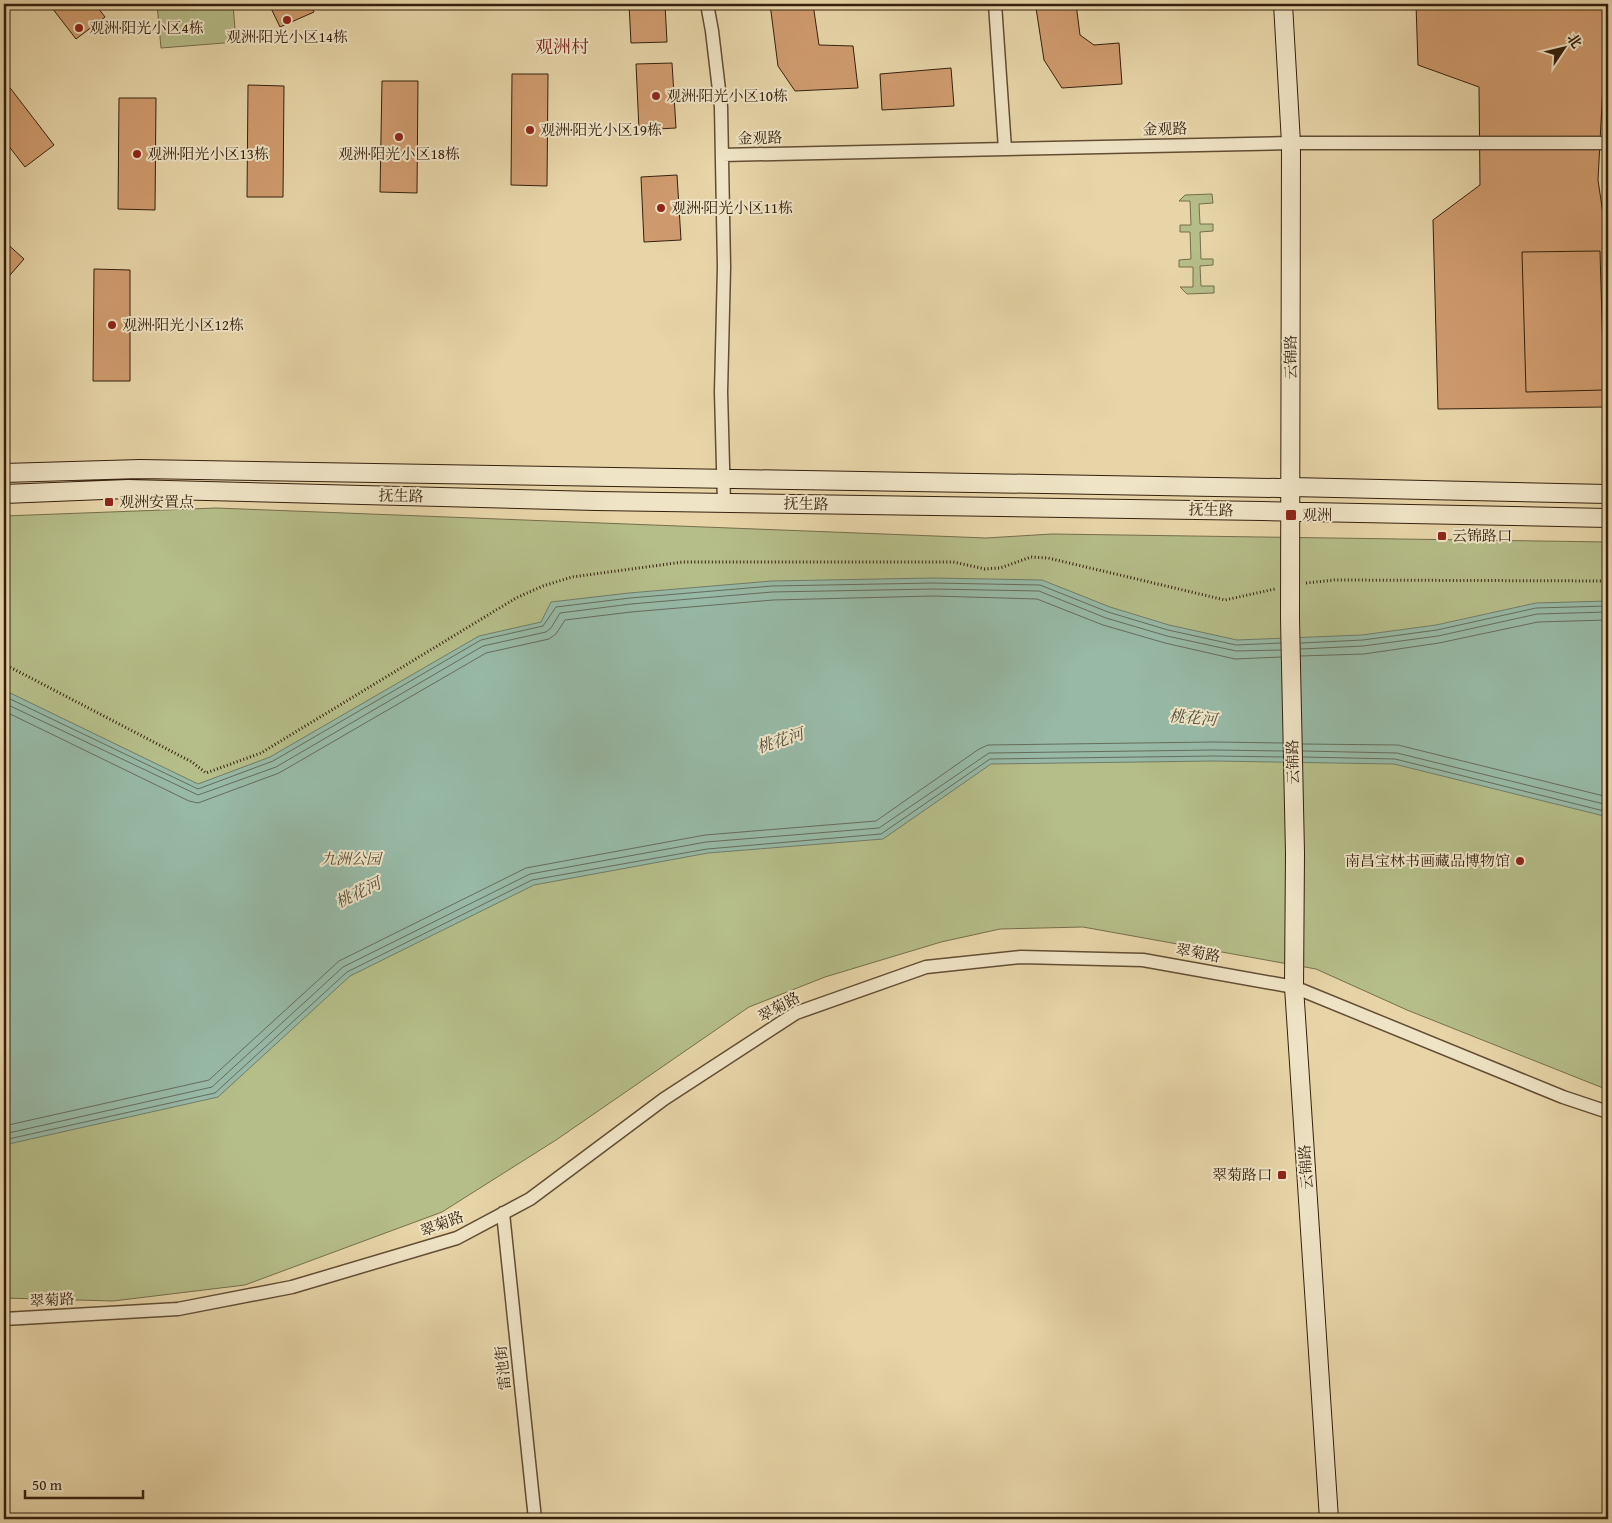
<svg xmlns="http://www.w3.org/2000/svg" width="1612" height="1523" viewBox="0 0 1612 1523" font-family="'Gentium Book Plus','Noto Serif SC',serif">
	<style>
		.green { fill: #b5bd88; stroke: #756e4b }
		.water { fill: #97b9a6; stroke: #707c69 }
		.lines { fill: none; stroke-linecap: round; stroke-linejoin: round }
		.shore { stroke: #666c5a; stroke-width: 1 }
		.building { fill: #d09c6f; stroke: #35200e }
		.street-casing { stroke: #624d34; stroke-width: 15 }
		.secondary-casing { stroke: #35200e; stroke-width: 20 }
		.path { stroke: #35200e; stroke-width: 3; stroke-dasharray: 1 2.5; stroke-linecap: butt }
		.street { stroke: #efe4c6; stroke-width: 12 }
		.secondary { stroke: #efe4c6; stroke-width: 18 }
		.poi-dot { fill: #8f2418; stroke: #efe4c6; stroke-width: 2 }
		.labels { text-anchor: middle; stroke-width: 4; stroke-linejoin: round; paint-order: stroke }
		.poi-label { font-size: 15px; fill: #35200e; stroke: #efe4c6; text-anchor: start }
		.street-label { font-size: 15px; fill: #35200e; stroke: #efe4c6 }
		.park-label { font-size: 15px; font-style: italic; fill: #55472c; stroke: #efe4c6 }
		.water-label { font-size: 16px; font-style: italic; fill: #524e3c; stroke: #efe4c6 }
		.quarter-label { font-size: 18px; fill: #7a1f14; stroke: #efe4c6 }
	</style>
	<rect width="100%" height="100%" fill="#e7d5a8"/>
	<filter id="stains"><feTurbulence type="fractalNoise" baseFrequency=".004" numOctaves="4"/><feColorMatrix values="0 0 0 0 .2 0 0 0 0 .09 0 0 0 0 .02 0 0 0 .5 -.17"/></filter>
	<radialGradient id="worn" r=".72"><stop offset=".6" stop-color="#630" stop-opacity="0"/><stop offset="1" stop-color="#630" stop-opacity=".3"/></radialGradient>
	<path class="green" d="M157 4H233L236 42 161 48Z
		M1212 194 1213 203 1199 204 1200 224H1213V231L1200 232 1201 259H1213V265L1200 266 1201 286H1214V293L1187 294 1180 287H1193V267H1179V260L1191 259 1190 232H1180V225H1191L1190 201H1179L1185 195Z
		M216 508 986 538 1052 534 1608 542V1090L1407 1010 1316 969 1083 927 1000 929 941 942 825 977 749 1007 556 1140 442 1212 245 1285 113 1301 4 1298V516Z"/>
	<path class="water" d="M933 578 1042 580 1110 607 1169 625 1237 640 1362 635 1436 625 1536 603 1608 601V817L1394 764 1214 761 991 764 883 839 708 853 534 885 350 976 218 1097 4 1145V690L198 784 270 757 479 636 541 622 551 602 629 593 772 581Z"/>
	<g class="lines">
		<path class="shore" d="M1301 643 1363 640 1437 630 1536 608 1608 606
			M1301 649 1363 646 1438 636 1537 614 1608 612
			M1301 656 1364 654 1439 643 1538 622 1608 620
			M4 696 198 789 273 761 481 640 543 626 556 607 630 598 772 586 933 583 1040 585 1108 612 1168 630 1236 645 1281 643
			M4 703 198 795 276 767 483 646 546 632 551 628 560 613 631 604 772 592 933 589 1039 591 1106 618 1167 636 1236 651 1281 650
			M4 711 189 801 198 803 279 773 486 653 549 639 556 634 565 620 631 612 773 600 933 596 1037 599 1103 625 1165 643 1235 659 1281 657
			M1303 744 1398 745 1608 797
			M1303 751 1397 753 1608 805
			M1303 757 1395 759 1608 812
			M4 1126 209 1080 339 961 526 868 705 835 876 821 979 749 988 745 1214 742 1283 743
			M4 1134 212 1087 343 967 530 874 706 842 879 828 989 753 1214 750 1283 751
			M4 1140 215 1093 347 972 532 880 707 849 881 834 990 759 1214 756 1283 757"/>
	</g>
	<path class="building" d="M49 4H95L105 17 76 39Z
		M269 4H310L314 12 280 27Z
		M629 4H665L667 42 631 43Z
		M770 4H813L819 45 853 46 858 88 795 91 778 66Z
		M1067 4H1076L1080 35 1094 45 1119 43 1122 84 1062 88 1044 60 1036 8Z
		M1416 4H1608V77L1603 85 1598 180 1608 248V407L1438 409 1433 220 1480 185 1479 87 1418 65Z
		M672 63 676 128 639 130 636 64Z
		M951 68 954 106 882 110 880 74Z
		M512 74H548L547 186 511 185Z
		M4 80 54 145 25 167 4 140Z
		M382 81H418L417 193 380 192Z
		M248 85 284 86 283 197H247Z
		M119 98H156L155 210 118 209Z
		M677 175 681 240 644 242 641 177Z
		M4 241 24 259 4 282Z
		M1600 251 1604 390 1526 392 1522 252Z
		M94 269 130 270V381H93Z"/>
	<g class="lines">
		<defs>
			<path id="street" d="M707 4 712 31 721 107 724 267 721 392 724 503
				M995 4 1005 149
				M722 155 1291 143H1608
				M503 1213 535 1519
				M4 1319 178 1309 292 1287 457 1238 530 1199 664 1099 796 1013 926 967 1021 957 1143 960 1294 987 1563 1097 1608 1112"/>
			<path id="secondary" d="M1283 4 1291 143 1290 619 1295 853 1294 987 1329 1519
				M4 473 140 469 1279 488 1291 487 1608 494
				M4 494 128 489 596 501 1262 511 1608 518"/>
		</defs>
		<use href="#street" class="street-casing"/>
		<use href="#secondary" class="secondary-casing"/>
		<path class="path" d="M1306 583 1334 580 1608 581
			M4 664 192 762 206 773 261 753 516 598 543 586 572 577 683 562H953L985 569 1000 568 1031 557 1048 558 1225 600 1275 589"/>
		<use href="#street" class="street"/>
		<use href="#secondary" class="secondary"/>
	</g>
	<g class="poi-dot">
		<circle cx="287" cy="20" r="5"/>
		<circle cx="79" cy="28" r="5"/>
		<circle cx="656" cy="96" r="5"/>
		<circle cx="530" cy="130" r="5"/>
		<circle cx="399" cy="137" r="5"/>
		<circle cx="137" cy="154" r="5"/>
		<circle cx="661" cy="208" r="5"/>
		<circle cx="112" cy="325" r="5"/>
		<rect x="104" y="497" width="10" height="10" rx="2.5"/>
		<rect x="1285" y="509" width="12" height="12" rx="2.5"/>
		<rect x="1437" y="531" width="10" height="10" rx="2.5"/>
		<circle cx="1520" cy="861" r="5"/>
		<rect x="1277" y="1170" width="10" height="10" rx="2.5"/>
	</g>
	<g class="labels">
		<g class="poi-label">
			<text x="89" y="33">观洲·阳光小区4栋</text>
			<text x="287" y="42" text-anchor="middle">观洲·阳光小区14栋</text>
			<text x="666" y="101">观洲·阳光小区10栋</text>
			<text x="540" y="135">观洲·阳光小区19栋</text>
			<text x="147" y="159">观洲·阳光小区13栋</text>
			<text x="399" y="159" text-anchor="middle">观洲·阳光小区18栋</text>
			<text x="671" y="213">观洲·阳光小区11栋</text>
			<text x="122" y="330">观洲·阳光小区12栋</text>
			<text x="119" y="507">观洲安置点</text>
			<text x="1302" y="520">观洲</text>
			<text x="1452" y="541">云锦路口</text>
			<text x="1510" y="866" text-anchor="end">南昌宝林书画藏品博物馆</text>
			<text x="1272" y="1180" text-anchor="end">翠菊路口</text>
		</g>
		<g class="street-label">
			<text transform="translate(1165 129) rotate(-1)" y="5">金观路</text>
			<text transform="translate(760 138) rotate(-1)" y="5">金观路</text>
			<text transform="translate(1291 357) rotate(-90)" y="5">云锦路</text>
			<text transform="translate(401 496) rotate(1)" y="5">抚生路</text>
			<text transform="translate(806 504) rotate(1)" y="5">抚生路</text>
			<text transform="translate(1211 510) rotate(1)" y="5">抚生路</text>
			<text transform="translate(1293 762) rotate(-91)" y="5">云锦路</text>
			<text transform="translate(1198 953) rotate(10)" y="5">翠菊路</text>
			<text transform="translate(779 1007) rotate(-29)" y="5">翠菊路</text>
			<text transform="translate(1306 1167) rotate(-94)" y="5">云锦路</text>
			<text transform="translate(442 1224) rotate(-21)" y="5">翠菊路</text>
			<text transform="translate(52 1300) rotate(-3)" y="5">翠菊路</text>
			<text transform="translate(503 1368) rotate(-96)" y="5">雷池街</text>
		</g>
		<g class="park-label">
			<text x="351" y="864">九洲公园</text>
		</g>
		<g class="water-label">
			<text transform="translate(1193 717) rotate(5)" y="6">桃花河</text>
			<text transform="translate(780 740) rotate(-18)" y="6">桃花河</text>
			<text transform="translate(358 892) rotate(-26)" y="6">桃花河</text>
		</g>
		<g class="quarter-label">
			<text x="562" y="53">观洲村</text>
		</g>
	</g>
	<rect width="1612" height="1523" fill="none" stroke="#e7d5a8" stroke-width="20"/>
	<rect x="5" y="5" width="1602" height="1513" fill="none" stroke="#35200e" stroke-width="2.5"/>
	<rect x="10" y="10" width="1592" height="1503" fill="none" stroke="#35200e"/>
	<g transform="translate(1564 48) rotate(55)" stroke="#efe4c6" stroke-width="4" paint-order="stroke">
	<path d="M0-4L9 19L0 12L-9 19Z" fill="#35200e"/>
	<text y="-8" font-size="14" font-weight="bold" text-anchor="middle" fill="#35200e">北</text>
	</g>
	<path d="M25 1490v8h118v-8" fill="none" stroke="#35200e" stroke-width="2.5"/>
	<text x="32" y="1490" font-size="15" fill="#35200e" stroke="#efe4c6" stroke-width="4" paint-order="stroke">50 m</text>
	<rect width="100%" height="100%" filter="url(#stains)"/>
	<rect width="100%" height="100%" fill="url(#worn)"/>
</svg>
